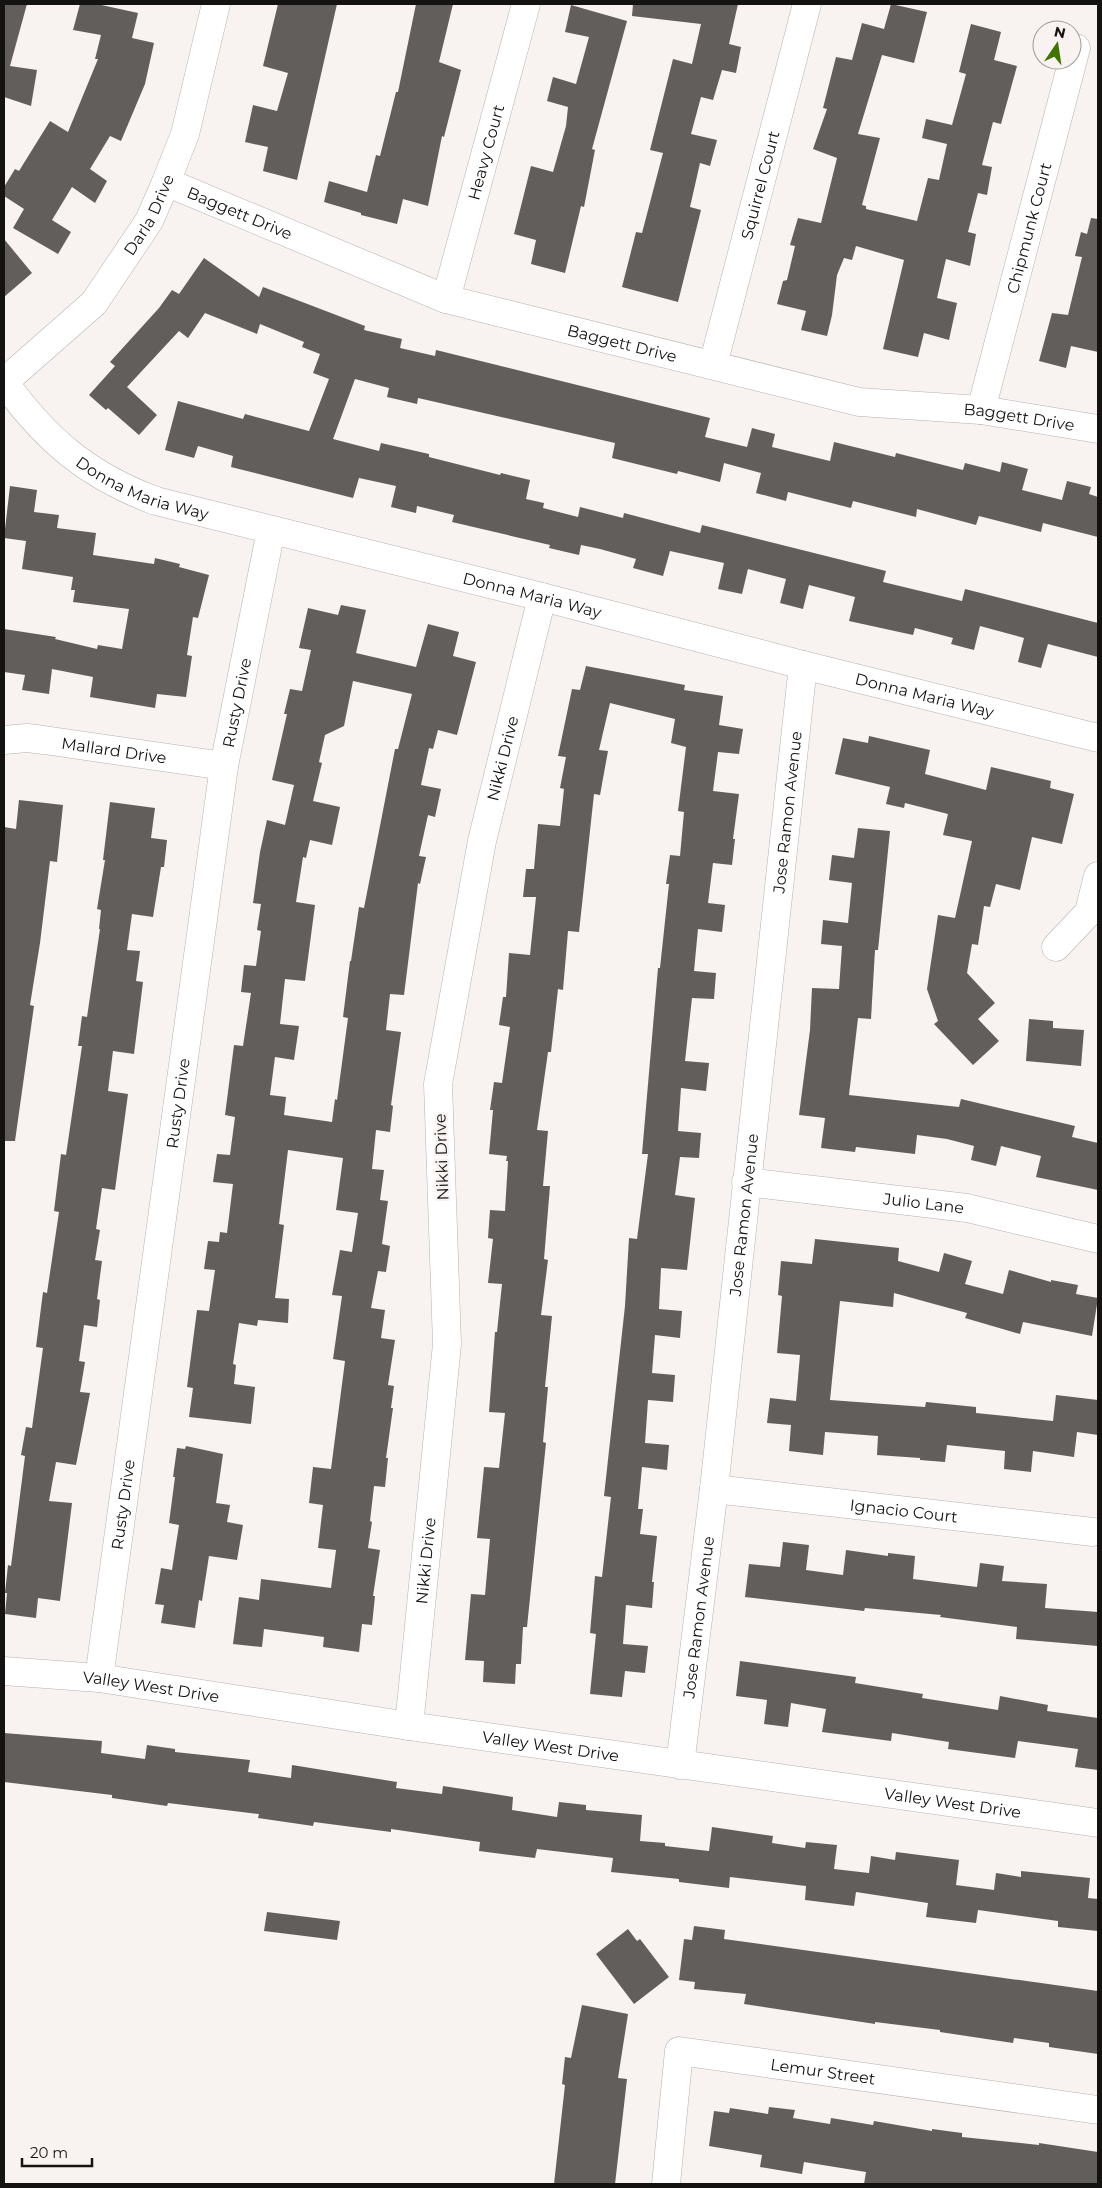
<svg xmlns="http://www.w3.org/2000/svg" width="1102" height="2188" viewBox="0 0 1102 2188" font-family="Montserrat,sans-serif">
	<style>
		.building { fill: #625e5c; fill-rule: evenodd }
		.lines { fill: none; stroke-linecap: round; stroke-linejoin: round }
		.minor-casing { stroke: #b6b2af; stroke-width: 29 }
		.minor { stroke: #fff; stroke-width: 28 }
		.labels { text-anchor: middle; stroke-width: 5; stroke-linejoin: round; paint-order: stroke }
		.street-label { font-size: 16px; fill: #151312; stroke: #f8f3f1 }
	</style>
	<rect width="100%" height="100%" fill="#f8f3f1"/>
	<path class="building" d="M4 4H27L10 66 37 70 31 106 4 97Z
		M80 4H97L138 13 132 38 154 43 145 84 121 141 110 136 90 169 107 181 95 203 72 187 52 220 71 232 58 254 13 228 24 209 4 196V187L15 169 19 171 50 121 68 132 98 59H95L101 35 73 30Z
		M278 4H337L297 180 263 171 268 147 245 142 253 105 277 111 288 73 263 66Z
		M416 4H453L439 62 461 70 444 137 442 136 428 206 403 199 397 224 361 215V213L324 202 329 181 367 192 376 155 380 156 396 92H398Z
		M633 4H738L729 44 741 47 736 73 722 70 713 100 701 97 691 134 717 140 710 166 700 163 690 207 701 210 678 302 622 287 636 232 642 233 663 153 650 150 673 59 692 64 701 24 632 16Z
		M891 4 927 12 914 63 882 55 858 134 880 138 862 205 866 206V209L917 221 928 178 939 180 947 144 922 138 926 119 952 125 966 74 959 72 971 24 1001 32 994 60 1017 66 1001 124 993 122 982 165 992 167 987 195 978 193 968 232 976 234 970 266 946 259 937 298 957 303 949 340 924 333 918 357 883 349 904 260 856 246 852 260 844 258 837 275 832 315 827 336 801 330 806 311 777 304 783 281 787 280 795 246 790 245 798 218 821 223 837 158 813 149 827 109 823 108 836 57 852 60 862 23 884 29Z
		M571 5 627 21 592 149 595 150 584 207 581 206 565 273 531 264 536 240 514 234 531 166 553 172 566 126 568 107 547 101 553 77 576 84 589 37 565 32Z
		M1091 218 1098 219V352L1071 346 1066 368 1039 361 1052 313 1068 315 1082 257 1075 256 1081 232 1087 234Z
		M4 239 32 273 4 297Z
		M204 258 259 297 263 287 365 326 364 330 402 339 400 348 435 356 436 350 710 418 705 437 747 447 752 428 775 434 772 447 830 461 834 442 895 457 896 453 963 470 965 463 1000 472 1002 462 1028 469 1022 490 1062 500 1067 481 1091 487 1089 494 1098 497V537L1043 523 1041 532 979 516 976 525 917 509 916 517 853 501 851 508 788 492 786 501 756 493 761 473 724 463 720 482 678 471 677 474 612 458 615 443 418 398 417 404 387 397 389 388 355 379 333 439 379 451 381 443 429 454V457L500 475 501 473 530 480 526 499 544 503 543 508 578 517 580 507 623 518 624 513 700 533 702 525 886 571 883 582 962 601 965 589 1098 623V657L1048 644 1041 668 1018 662 1024 638 980 626 974 650 951 644 953 638 915 628 913 635 849 621 855 597 809 585 803 609 780 603 786 579 748 569 742 594 718 589 724 563 670 551 663 576 633 568 636 559 600 549 581 545 579 555 549 548 550 545 452 522 454 515 417 506 416 513 391 507 396 486 359 478 353 498 231 467 233 456 198 446 194 458 165 450 178 401 243 419 245 414 309 431 329 379 313 373 320 354 302 347 304 342 260 324 257 334 205 313 188 338 179 331 127 387 157 415 139 435 108 408 106 410 89 395 115 366 110 362 159 308 172 290 179 294Z
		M10 486 37 490 34 512 59 515 57 528 96 533 93 555 154 564 155 558 180 564 179 567 209 575 198 618 193 617 187 655 192 656 186 697 157 694 155 708 90 697 93 677 52 669 49 694 22 690 25 675 4 672V629L56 637 55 639 97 649 98 645 122 649 129 609 73 602 75 590H71L73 577 22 569 26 541 4 538Z
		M341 605 366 610 356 653 416 667 428 624 459 632 453 656 476 662 457 735 438 730 433 749 429 748 421 785 441 789 435 817 428 815 419 856 426 857 420 884 418 883 404 995 390 994 386 1030 401 1032 391 1105 393 1106 390 1132 376 1130 372 1169 384 1170 380 1200 388 1201 382 1244 390 1246 386 1272 378 1271 371 1308 385 1310 381 1338 395 1340 388 1385 394 1386 391 1408H393L386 1458H388L385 1487 374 1486 370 1521 372 1522 368 1548 380 1550 373 1596H375L372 1625 362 1624 359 1652 323 1647 324 1637 264 1629 262 1647 233 1644 239 1597 259 1600 261 1579 331 1588 336 1550 318 1548 323 1505 309 1503 313 1467 331 1469 345 1361 333 1359 342 1296 332 1295 340 1250 352 1252 358 1213 336 1210 343 1158 288 1150 279 1224 284 1225 275 1298 289 1299 288 1323 258 1320 257 1326 239 1323 233 1364 236 1365 234 1384 255 1387 251 1424 189 1417 193 1388 187 1387 197 1310 209 1311 215 1270 204 1269 208 1241 219 1242 220 1232 227 1233 233 1184 213 1182 217 1154 230 1155 235 1117 225 1115 234 1045 243 1046 251 993 241 992 244 965 256 966 261 931 257 930 261 904 253 903 260 852 267 820 285 825 294 785 272 780 287 714H284L290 689 302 691 311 650 299 648 308 608 338 615ZM353 681 412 694 398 749H395L364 908 359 907 351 961H350L343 1017 348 1018 337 1100 335 1099 332 1122 284 1115 286 1097 270 1095 275 1057 294 1060 299 1026 280 1024 285 979 305 981 315 905 296 902 303 857 306 858 310 840 332 845 340 807 313 801 322 763 319 762 325 735 344 726Z
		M586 666 685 685 684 690 723 696 719 725 743 729 739 754 718 752 713 791 739 794 733 839H735L732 865 713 863 708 903 725 905 722 932 698 929 694 971 716 973 714 999 692 998 685 1061 709 1063 706 1091 681 1088 678 1131 701 1133 699 1158 680 1157 675 1195 695 1198 687 1270 661 1268 659 1309 682 1311 680 1338 655 1335 652 1373 675 1375 673 1402 648 1400 645 1443 669 1445 667 1470 642 1467 638 1509H643L640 1534 657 1536 652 1582H654L652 1608 626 1605 623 1644 648 1646 645 1673 625 1671 622 1697 590 1694 596 1634 590 1633 595 1576 602 1577 611 1497 604 1496 625 1306 629 1238 637 1239 648 1154H642L658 968H660L669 884H666L670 855 680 856 684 812 678 811 686 747 671 743 675 719 610 703 599 750 608 751 600 795 594 794 579 932 568 931 563 990 558 989 551 1052H548L537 1130 548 1131 543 1186H550L544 1259 548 1260 541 1315 552 1316 545 1387H548L543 1442 546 1443 527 1627H523L521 1664H516L515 1684 483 1682 484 1661 465 1660 471 1594 485 1595 490 1539 477 1538 484 1467 499 1468 505 1413 489 1412 495 1332H497L502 1284 488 1283 493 1239 488 1238 490 1210 505 1211 508 1161H506L507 1156 489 1154 493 1110H490L494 1082 502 1083 510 1027 499 1025 503 997H506L509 953 530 955 536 897H523L526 869H534L538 824 560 826 564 789 560 788 566 757 558 756 572 689 580 690Z
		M869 736 930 750 925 774 986 790 991 767 1051 781 1050 788 1074 794 1062 844 1032 837 1020 890 996 884 990 907 984 906 978 945 972 944 967 973 995 1003 978 1019 999 1041 973 1065 934 1024 938 1021 927 989 938 915 955 918 972 841 943 835 948 814 905 803 904 808 886 804 890 787 835 774 843 738 868 743Z
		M19 800 63 805 57 862 50 861 40 943 30 1005 34 1006 15 1141H4V827L16 829Z
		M110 802 155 808 151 838 167 840 164 867H161L153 917 132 914 127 950 140 951 136 981 143 982 134 1054 113 1051 108 1091 128 1094 115 1190 102 1188 96 1229 100 1230 95 1260 102 1261 97 1299 100 1300 97 1327 84 1325 79 1361 85 1362 80 1392 90 1393 76 1465 56 1462 49 1501 72 1503 60 1601 38 1598 36 1618 5 1614 7 1593H5L8 1565 11 1566 25 1456 21 1455 26 1427 32 1428 43 1348 36 1347 43 1292 47 1293 59 1212 54 1211 61 1154 66 1155 82 1046H78L82 1016 87 1017 100 929H99L101 910 97 909 105 860H103Z
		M858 828 890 831 878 950H875L871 1019 858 1018 849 1095 959 1107 961 1099 1075 1126 1072 1137 1098 1143V1190L1036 1177 1041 1156 1001 1146 996 1166 971 1160 974 1146 947 1139 917 1135 915 1154 856 1147 855 1152 821 1148 825 1118 799 1115 810 1030 812 988 839 989 842 946 821 944 823 920 848 923 852 883 829 880 832 855 854 858Z
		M1029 1019 1053 1021V1028L1084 1030 1081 1066 1026 1061Z
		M815 1239 899 1248 898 1261 939 1272 944 1253 972 1261 965 1284 1003 1294 1009 1270 1051 1282V1280L1078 1285 1076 1294 1098 1298 1092 1336 1023 1322 1020 1334 965 1318 967 1313 894 1293 893 1307 840 1301 830 1400 925 1407 926 1402 976 1407V1413L1053 1421 1056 1395 1098 1400V1435L1077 1432 1074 1457 1033 1451 1031 1472 1004 1469 1005 1451 947 1445 945 1462 920 1460V1458L877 1455 878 1436 825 1432 823 1455 789 1451 791 1425 767 1423 770 1398 796 1401 800 1355 777 1353 782 1296 778 1295 781 1261 812 1264Z
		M186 1446 223 1454 216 1503 230 1505 227 1522 243 1525 237 1560 209 1556 202 1601 199 1600 195 1628 161 1623 164 1605 155 1604 161 1568 172 1570 179 1525 169 1523 175 1477H173L177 1448 185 1449Z
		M783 1542 809 1545 806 1570 843 1575 846 1550 888 1556V1553L915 1556 913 1579 977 1587 980 1563 1004 1566 1002 1581 1047 1584 1045 1608 1098 1612V1646L1016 1639 1017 1627 940 1617 941 1615 865 1608 864 1611 745 1597 749 1564 780 1567Z
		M740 1661 856 1677 855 1683 923 1694 922 1698 998 1710 1000 1696 1048 1705 1047 1711 1098 1718V1770L1075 1767 1078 1749 1018 1741 1015 1758 948 1749 949 1742 892 1733 891 1741 822 1732 826 1709 791 1703 788 1727 764 1724 767 1700 736 1696Z
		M4 1733 102 1741 101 1753 145 1759 147 1745 175 1749V1752L250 1760 248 1772 291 1778 292 1765 397 1782 396 1788 442 1794 443 1786 469 1790 513 1797 512 1810 557 1817 559 1802 586 1805V1810L642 1815 640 1841 665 1843V1846L709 1851 712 1827 773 1836 772 1843 805 1848 806 1842 837 1845 834 1869 869 1873 871 1856 895 1860 896 1852 959 1860 956 1885 994 1890 996 1873 1021 1877V1871L1090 1878 1088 1898 1098 1899V1931L1058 1927V1921L978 1910 976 1923 926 1917 928 1903 856 1892 854 1906 805 1900 806 1886 730 1877 729 1888 679 1882V1879L611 1872 613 1858 537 1849 535 1858 479 1851 480 1842 391 1829V1832L314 1822 313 1826 258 1818 259 1814 168 1803 167 1806 112 1798V1795L4 1782Z
		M267 1912 340 1921 337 1940 264 1931Z
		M694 1926 725 1930 724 1939 1098 1991V2054L1049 2047V2043L1014 2038 1013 2043 940 2032V2030L875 2022V2024L744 2004 746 1994 694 1989 695 1982 679 1980 684 1939 692 1940Z
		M628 1929 637 1941 640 1939 669 1977 634 2004 596 1954Z
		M582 2005 628 2014 618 2078 627 2079 615 2184H554L565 2085 562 2084 565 2057 571 2058Z
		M769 2107 795 2110 793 2118 830 2124 831 2118 873 2125 874 2121 932 2131V2129L962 2133V2137L1039 2145V2143L1098 2152V2184H864L866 2172 804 2162 802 2174 760 2167 762 2155 709 2146 714 2111 729 2113 730 2108 768 2114Z"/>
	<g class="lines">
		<defs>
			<g id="minor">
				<path id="s1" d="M166 182 446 299 859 402 981 410 1098 429"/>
				<path id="s2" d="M446 299 526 4"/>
				<path id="s3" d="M713 365 807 4"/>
				<path id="s4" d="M4 382C46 440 88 476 156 501L542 597 803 665 1098 738"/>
				<path id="s5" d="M4 382 94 303 149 221 166 182 185 134 216 4"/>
				<path id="s6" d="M981 410 1076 48"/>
				<path id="s7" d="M4 740 27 738 44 740 224 766"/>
				<path d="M1056 947 1089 912 1098 876"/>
				<path id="s8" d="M746 1182 967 1208 1098 1239"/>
				<path id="s9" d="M714 1489 1093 1532"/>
				<path id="s10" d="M4 1671 99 1678 409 1726 1098 1823"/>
				<path id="s11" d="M99 1678 224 766 271 530"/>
				<path id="s12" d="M409 1726 447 1344 438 1084 482 841 542 597"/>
				<path id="s13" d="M680 1765 714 1489 803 665"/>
				<path id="s14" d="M666 2184 679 2051 1098 2110"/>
			</g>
		</defs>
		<use href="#minor" class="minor-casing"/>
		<use href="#minor" class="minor"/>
	</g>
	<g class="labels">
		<g class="street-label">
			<text dy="6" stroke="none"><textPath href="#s2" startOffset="152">Heavy Court</textPath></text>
			<text dy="6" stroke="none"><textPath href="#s3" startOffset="186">Squirrel Court</textPath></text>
			<text dy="6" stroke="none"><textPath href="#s1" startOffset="80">Baggett Drive</textPath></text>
			<text dy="6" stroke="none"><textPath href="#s5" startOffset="224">Darla Drive</textPath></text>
			<text dy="6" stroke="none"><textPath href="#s6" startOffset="188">Chipmunk Court</textPath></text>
			<text dy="6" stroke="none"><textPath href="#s1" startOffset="485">Baggett Drive</textPath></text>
			<text dy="6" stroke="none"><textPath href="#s1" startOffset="890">Baggett Drive</textPath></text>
			<text dy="6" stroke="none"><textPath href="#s4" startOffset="179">Donna Maria Way</textPath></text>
			<text dy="6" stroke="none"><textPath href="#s4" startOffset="584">Donna Maria Way</textPath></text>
			<text dy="6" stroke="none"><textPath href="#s4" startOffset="989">Donna Maria Way</textPath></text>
			<text dy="6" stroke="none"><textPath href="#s11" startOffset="985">Rusty Drive</textPath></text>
			<text dy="6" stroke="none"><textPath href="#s7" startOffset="111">Mallard Drive</textPath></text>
			<text dy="6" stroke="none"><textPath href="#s12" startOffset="976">Nikki Drive</textPath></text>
			<text dy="6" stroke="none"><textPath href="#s13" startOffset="959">Jose Ramon Avenue</textPath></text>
			<text dy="6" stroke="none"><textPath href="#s11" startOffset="580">Rusty Drive</textPath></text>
			<text transform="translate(441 1157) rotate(-92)" y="6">Nikki Drive</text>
			<text dy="6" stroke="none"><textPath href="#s8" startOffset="179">Julio Lane</textPath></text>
			<text dy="6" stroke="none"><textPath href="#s13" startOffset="554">Jose Ramon Avenue</textPath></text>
			<text dy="6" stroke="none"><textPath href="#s11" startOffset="175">Rusty Drive</textPath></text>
			<text dy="6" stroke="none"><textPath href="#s9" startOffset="191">Ignacio Court</textPath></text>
			<text dy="6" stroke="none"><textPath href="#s12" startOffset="166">Nikki Drive</textPath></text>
			<text dy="6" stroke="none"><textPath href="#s13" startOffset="149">Jose Ramon Avenue</textPath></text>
			<text dy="6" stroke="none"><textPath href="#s10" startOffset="148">Valley West Drive</textPath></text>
			<text dy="6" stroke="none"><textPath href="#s10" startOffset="552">Valley West Drive</textPath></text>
			<text dy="6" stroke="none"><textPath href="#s10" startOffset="958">Valley West Drive</textPath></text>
			<text dy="6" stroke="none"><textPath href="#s14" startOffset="279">Lemur Street</textPath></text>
		</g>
	</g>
	<rect width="1102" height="2188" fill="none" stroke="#151312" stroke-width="10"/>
	<g transform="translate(1057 45) rotate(13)"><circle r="24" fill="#f8f3f1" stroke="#9d9998"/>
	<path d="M0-4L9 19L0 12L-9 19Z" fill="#3f7400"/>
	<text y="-8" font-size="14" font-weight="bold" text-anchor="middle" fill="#151312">N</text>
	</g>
	<path d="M22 2158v8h70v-8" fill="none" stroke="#151312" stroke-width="2.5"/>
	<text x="30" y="2158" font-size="15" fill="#151312" stroke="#f8f3f1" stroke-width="4" paint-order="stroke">20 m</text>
</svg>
